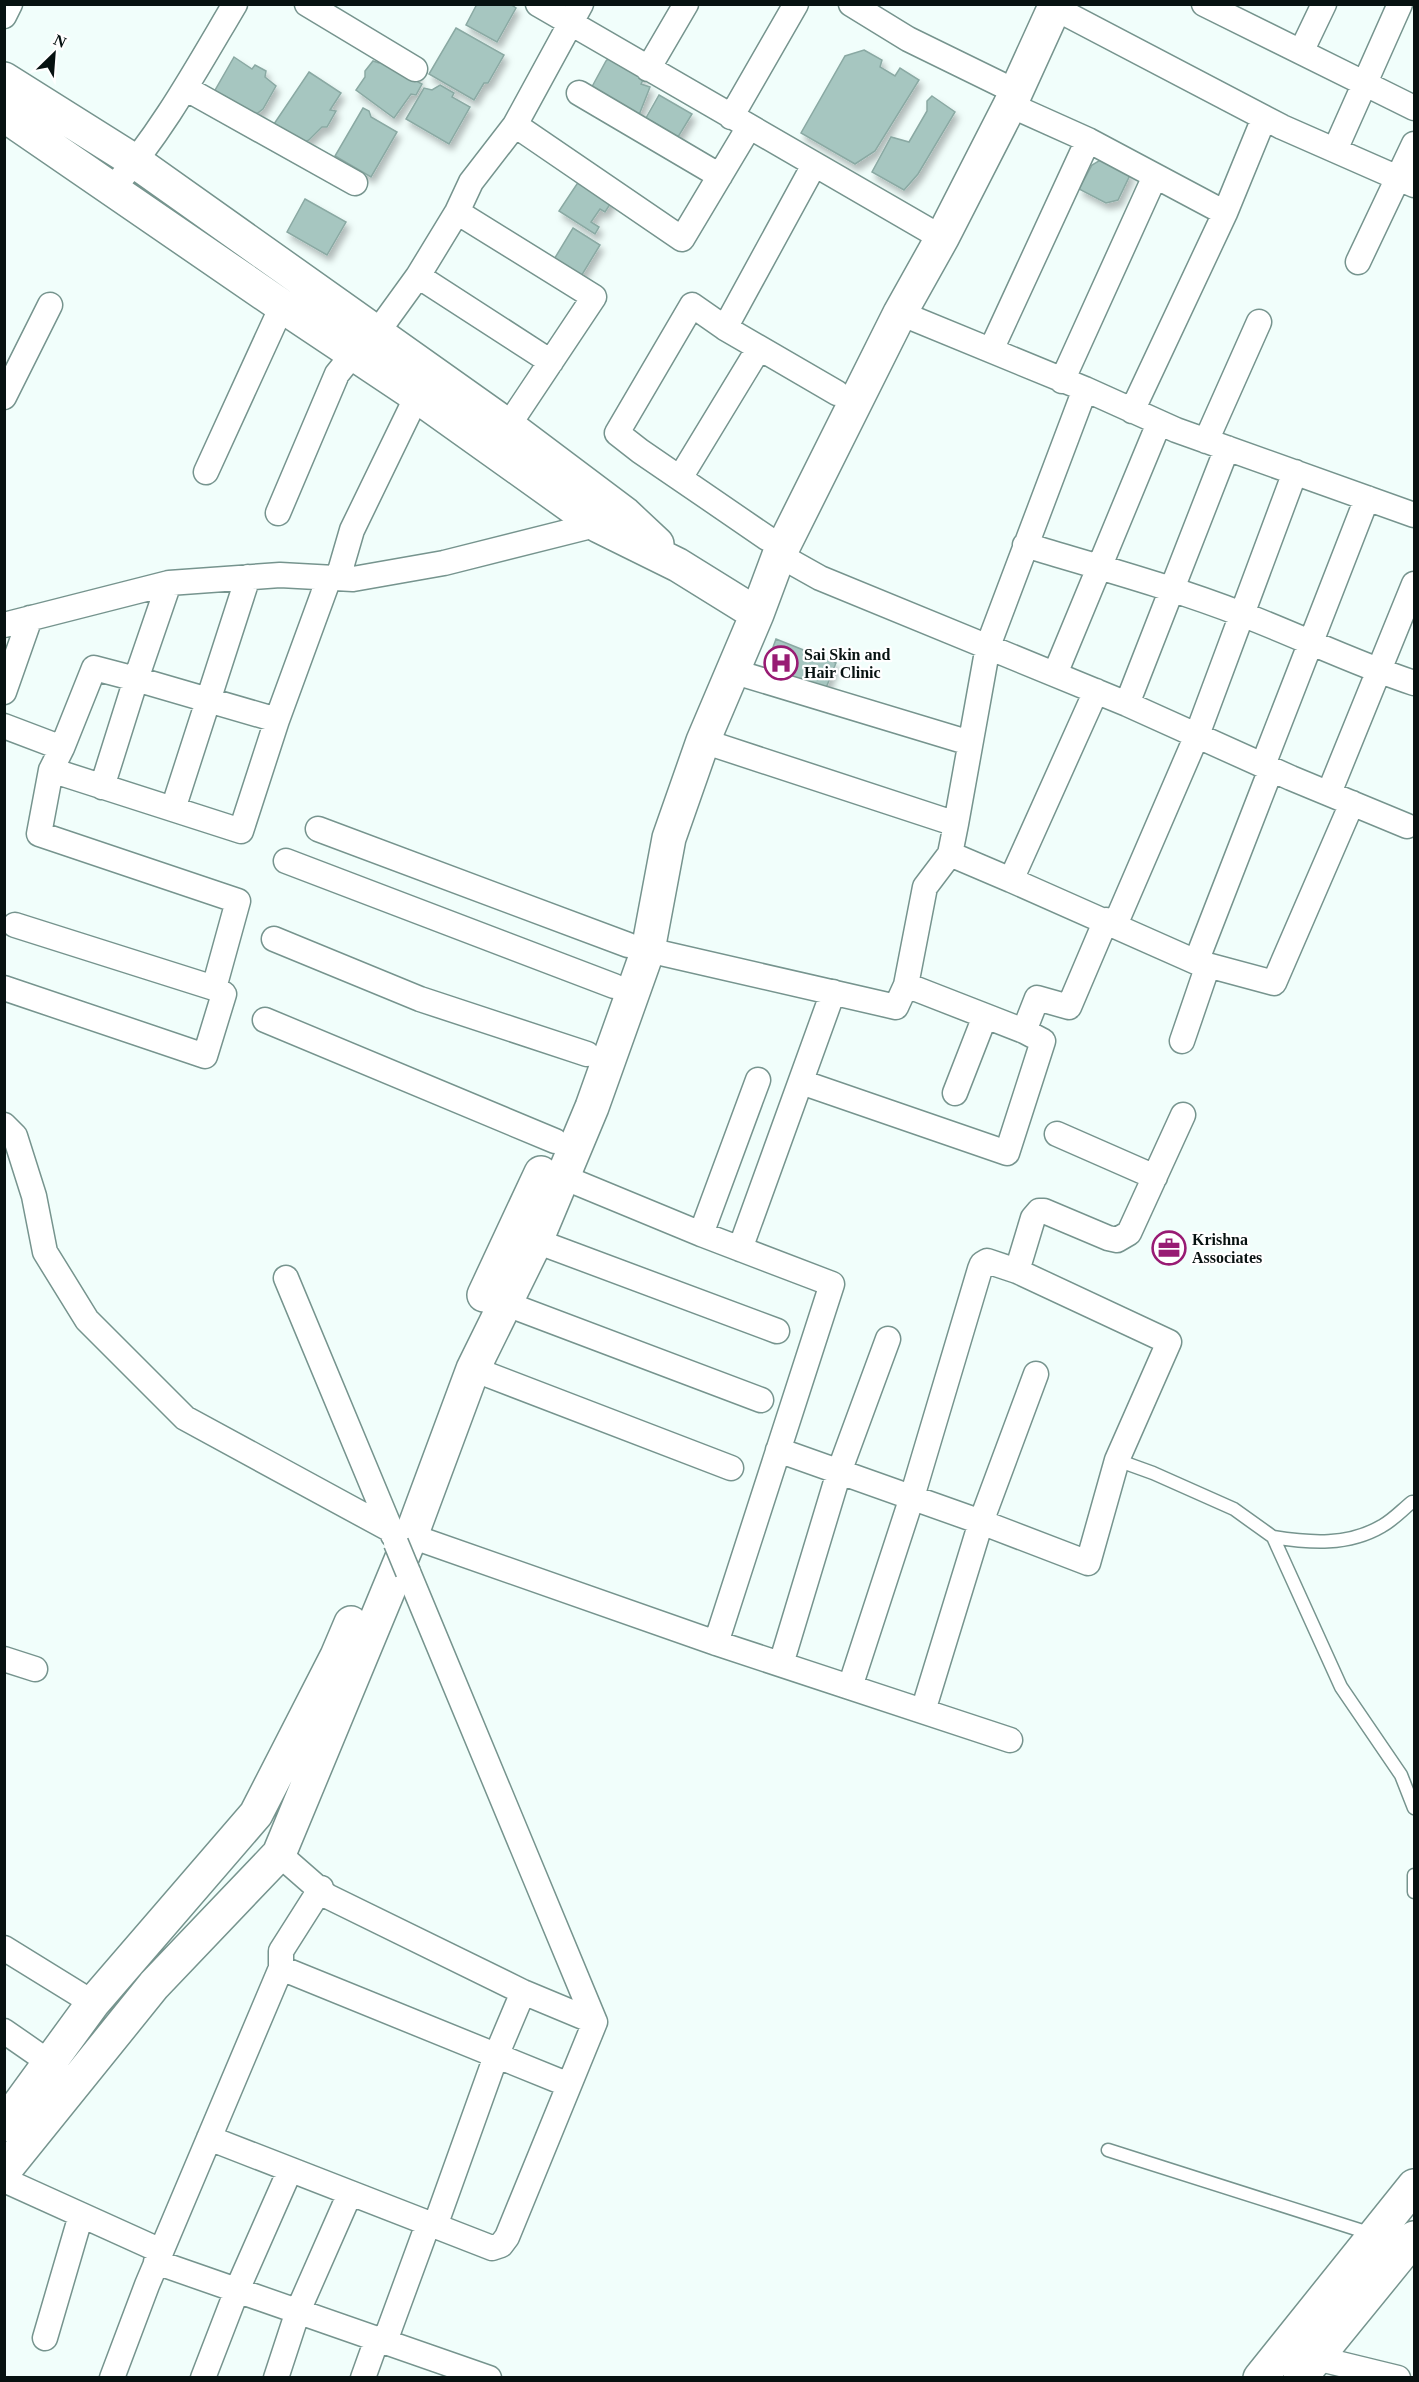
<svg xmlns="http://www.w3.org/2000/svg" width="1419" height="2382" viewBox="0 0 1419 2382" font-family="'Times New Roman',serif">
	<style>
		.building { fill: #a6c6c0; stroke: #8aa9a3; stroke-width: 1.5; filter: url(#shadow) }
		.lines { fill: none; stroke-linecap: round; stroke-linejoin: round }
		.lane-casing { stroke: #76948e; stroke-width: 15 }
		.street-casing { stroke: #76948e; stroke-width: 27 }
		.secondary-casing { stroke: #76948e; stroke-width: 36 }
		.lane { stroke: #fff; stroke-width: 12 }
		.street { stroke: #fff; stroke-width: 24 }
		.secondary { stroke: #fff; stroke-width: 33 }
		.street-bridge-casing { stroke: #76948e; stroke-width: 27; stroke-linecap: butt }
		.street-bridge { stroke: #fff; stroke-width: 24 }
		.labels { text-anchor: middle; stroke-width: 4.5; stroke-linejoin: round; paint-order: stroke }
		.poi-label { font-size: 16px; font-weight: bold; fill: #071211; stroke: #fff; text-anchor: start }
	</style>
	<defs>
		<filter id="shadow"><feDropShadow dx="3.5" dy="6" stdDeviation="3" flood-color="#0004"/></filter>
	</defs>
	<rect width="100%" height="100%" fill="#f1fefb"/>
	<path class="building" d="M477 4H510L516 8 497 42 466 25Z
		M456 28 504 55 488 83H484L474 100 429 74Z
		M864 50 882 60 880 67 895 76 900 68 919 80 875 151 855 164 801 133 845 56Z
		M612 55 634 69 636 75 644 78 641 84 650 87 639 115 588 94 606 61Z
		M234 57 252 69 255 65 266 71 265 77 276 86 263 109 255 115 214 92Z
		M386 58 419 74 416 81 422 84 416 95 411 94 394 118 356 90 365 77V71L373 61 379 63Z
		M309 72 341 93 330 110 336 111 327 127H322L309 140 295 147 274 124Z
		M440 85 454 93 452 97 470 107 449 144 406 119 424 88 432 90Z
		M659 95 692 114 678 137 646 118Z
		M932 96 955 112 918 174 904 190 872 172 891 137 909 142 927 111V101Z
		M363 108 369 111 371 117 397 132 371 177 335 156Z
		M1102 159 1131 173 1118 200 1106 203 1079 189 1092 165Z
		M579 181 614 198 605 212 600 209 591 222 599 227 595 234 559 211Z
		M305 199 346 222 327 255 287 232Z
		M573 228 600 245 580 278 553 261Z
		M776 639 836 663 824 693 765 669Z"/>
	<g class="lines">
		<defs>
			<path id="lane" d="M1117 1460 1153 1473 1234 1509 1273 1537 1341 1687 1401 1775 1414 1808
				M1273 1537C1310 1543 1348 1546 1382 1526 1393 1520 1402 1510 1412 1502
				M1414 1875V1892
				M1108 2150 1372 2234"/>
			<path id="street" d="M307 4 415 69
				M538 4 942 238
				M851 4 908 39 1000 84
				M1204 4 1414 108
				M1055 8 1282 127 1414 185
				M4 16 10 4
				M1301 52 1324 4
				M648 69 686 4
				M185 88 355 183
				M579 93 720 176
				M1010 105 1088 140 1225 213 1132 411
				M731 117 796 4
				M515 125 682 239 749 127
				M1335 150 1400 4
				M814 165 725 328 837 393
				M112 189C161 134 197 68 235 4
				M457 212 594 297 508 426
				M1225 213 1264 118
				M1358 262 1414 144
				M418 276 551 362
				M900 313 1085 389 1176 430 1414 515
				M725 328 692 305 617 433 640 451 767 538
				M376 334 418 276 457 212 471 182 515 125 581 4
				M991 350 1088 140
				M1062 381 1155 176
				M4 397 50 305
				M1206 441 1259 322
				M206 472 282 306
				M680 478 759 348
				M278 513 337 374 354 353
				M1025 545C1098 567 1172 587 1244 615 1301 637 1356 664 1414 683
				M779 555 820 578 1127 704 1291 778 1407 826
				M338 578 352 530 417 396
				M169 583 136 679 277 720 329 578
				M4 625 169 583 280 575 353 579 444 563 607 522
				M732 671 970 743
				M1055 674 1159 423
				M1096 691 1011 880 1196 962 1271 769
				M4 692 30 618
				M1127 704 1227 448
				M4 726 62 748 94 668 136 679 102 787
				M703 741 956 824 950 854 1011 880
				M62 748 51 770 241 831 277 720
				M1263 765 1367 498
				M1329 793 1414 584
				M173 809 248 577
				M956 824 988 646 1085 389
				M318 829 628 945
				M286 861 614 986
				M15 925 214 988 238 901 39 834 51 770
				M1115 925 1197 735 1295 472
				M274 939 420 999 587 1054
				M648 950 896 1007 906 985 1024 1031 1037 998 1069 1007 1106 920
				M1196 962 1274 983 1352 803
				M906 985 925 887 950 854
				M4 988 205 1056 224 994 214 988
				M265 1020 555 1141
				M1182 1041 1208 965
				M801 1082 1007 1153 1043 1041 1024 1031
				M955 1093 985 1016
				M4 1125 15 1136 34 1196 45 1252 87 1320 185 1418 391 1530
				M1057 1134 1155 1177
				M563 1177 701 1234 832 1284 716 1643
				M701 1234 758 1080
				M536 1241 777 1331
				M740 1249 833 992
				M1017 1271 1033 1218 1039 1211H1044L1108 1238 1117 1240 1129 1233 1183 1115
				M286 1278 393 1535
				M504 1303 761 1400
				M473 1369 731 1468
				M778 1450 981 1522 923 1711
				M411 1536 716 1643 1010 1740
				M4 1659 35 1669
				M781 1664 839 1472 888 1339
				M850 1687 912 1497 980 1269 982 1264 987 1261 1017 1271 1169 1342 1117 1460 1088 1563 981 1522 1036 1374
				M279 1854 327 1896 523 1992 595 2022 408 1572
				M321 1888 281 1951V1968L569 2085
				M4 1948 93 2003
				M4 2031 50 2063
				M209 2138 492 2248 501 2245 507 2237 595 2022
				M4 2180 161 2251
				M435 2226 496 2056 523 1992
				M156 2262 489 2378
				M45 2338 81 2215
				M385 2341 428 2224
				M1316 2358 1398 2378
				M112 2378 147 2285 281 1968
				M203 2378 237 2290 290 2170
				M276 2378 298 2311 350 2193
				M363 2378 377 2339"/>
			<path id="secondary" d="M4 79 136 162 508 426 625 514 657 544
				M4 115 282 306 417 396 599 526 678 565 757 614
				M484 1295 541 1173
				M4 2125 93 2003 256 1814 337 1656 351 1623
				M4 2171 154 1985 279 1854 411 1536 473 1369 536 1241 592 1107 648 950 669 838 703 741 757 614 779 555 900 313 942 238 1010 105 1056 4
				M1260 2378 1414 2186
				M1300 2378 1414 2238"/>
		</defs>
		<use href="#lane" class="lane-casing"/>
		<use href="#street" class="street-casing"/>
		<use href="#secondary" class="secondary-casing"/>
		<use href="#lane" class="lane"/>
		<use href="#street" class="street"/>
		<use href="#secondary" class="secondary"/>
		<defs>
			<path id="street-bridge" d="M396 1543 408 1572"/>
		</defs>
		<use href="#street-bridge" class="street-bridge-casing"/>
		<use href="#street-bridge" class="street-bridge"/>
	</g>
	<defs>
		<symbol id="hospital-ring" viewBox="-11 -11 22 22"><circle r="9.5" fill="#fff" stroke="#981b73" stroke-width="1.5"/><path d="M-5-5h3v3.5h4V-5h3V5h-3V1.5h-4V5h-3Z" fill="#981b73"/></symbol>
		<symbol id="office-ring" viewBox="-11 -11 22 22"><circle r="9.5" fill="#fff" stroke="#981b73" stroke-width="1.5"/><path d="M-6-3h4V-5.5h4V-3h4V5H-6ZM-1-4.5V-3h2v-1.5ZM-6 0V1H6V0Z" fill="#981b73"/></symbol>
	</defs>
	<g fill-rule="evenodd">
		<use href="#hospital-ring" x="762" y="644" width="38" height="38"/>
		<use href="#office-ring" x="1150" y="1229" width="38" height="38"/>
	</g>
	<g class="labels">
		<g class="poi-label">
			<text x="804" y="660">Sai Skin and<tspan x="804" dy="18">Hair Clinic</tspan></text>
			<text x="1192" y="1245">Krishna<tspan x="1192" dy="18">Associates</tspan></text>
		</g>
	</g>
	<rect width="1419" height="2382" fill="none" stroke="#071211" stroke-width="12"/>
	<g transform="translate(54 54) rotate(25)" stroke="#ffffff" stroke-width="4.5" paint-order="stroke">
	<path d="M0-4.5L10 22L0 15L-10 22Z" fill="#071211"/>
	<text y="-9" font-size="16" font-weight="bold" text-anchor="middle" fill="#071211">N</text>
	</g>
</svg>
